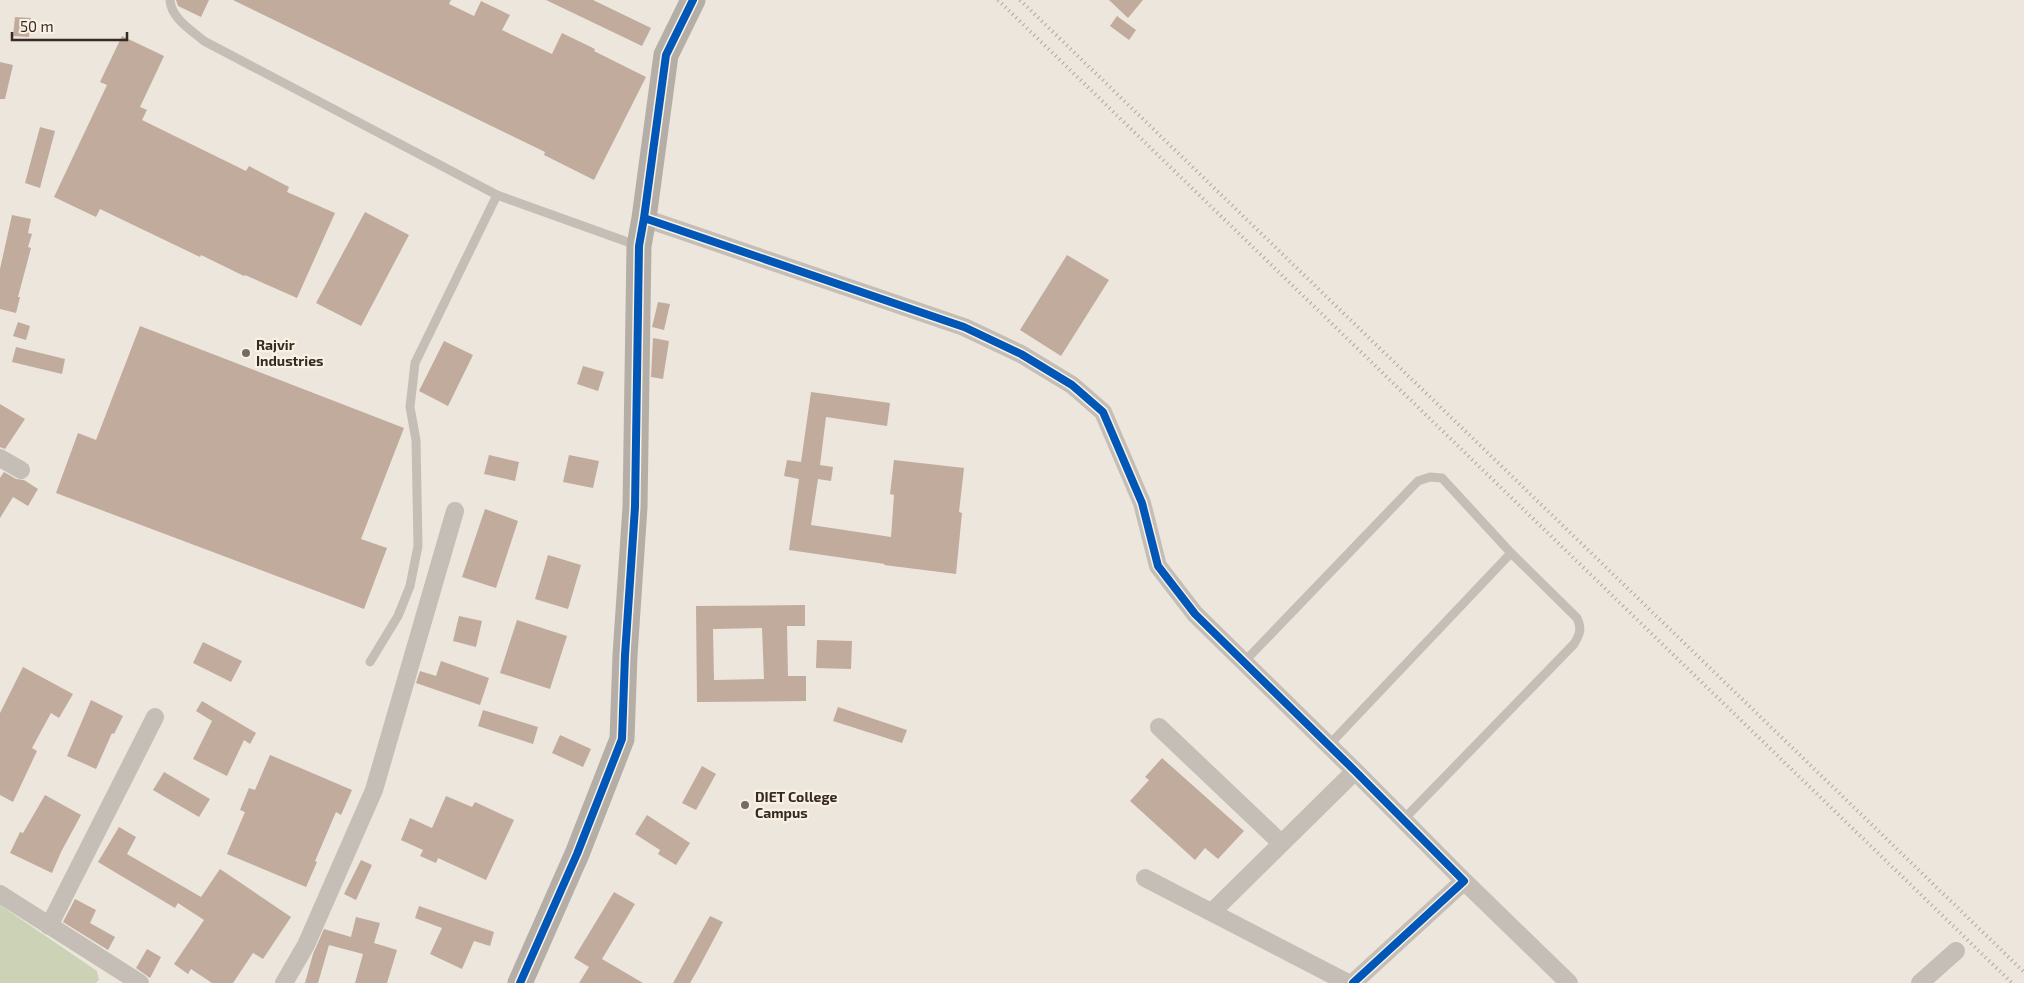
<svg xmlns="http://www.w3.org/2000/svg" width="2024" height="983" viewBox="0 0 2024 983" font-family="'Exo 2',sans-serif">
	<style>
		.green { fill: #cbd2b6 }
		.building { fill: #c1ab9d; fill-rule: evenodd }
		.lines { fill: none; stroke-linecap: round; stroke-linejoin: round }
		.lane { stroke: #c4beb6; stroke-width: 9 }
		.street { stroke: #c4beb6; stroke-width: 18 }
		.secondary { stroke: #b5aea7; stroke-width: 25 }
		.rail { stroke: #aca6a1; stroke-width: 4; stroke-dasharray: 1 4; stroke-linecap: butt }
		.cycleway-casing { stroke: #faf1e3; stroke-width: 11 }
		.cycleway { stroke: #0057b8; stroke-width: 8 }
		.poi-dot { fill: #756c65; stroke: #faf1e3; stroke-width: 2 }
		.labels { text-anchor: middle; stroke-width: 4.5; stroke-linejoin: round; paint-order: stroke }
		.poi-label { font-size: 14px; font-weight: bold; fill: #352b25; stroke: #faf1e3; text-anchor: start }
	</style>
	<rect width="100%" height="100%" fill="#ece6dd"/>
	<path class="green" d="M0 905 97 971 99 980 96 983H0Z"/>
	<path class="building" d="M176 0H209L201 17 178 6Z
		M233 0H451L449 4 474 16 481 1 510 15 502 30 552 54 562 33 595 49 594 51 646 77 594 180 544 155 545 152Z
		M546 0H593L651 28 642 46Z
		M1109 0H1143L1128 18Z
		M1117 16 1136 30 1129 40 1110 26Z
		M15 17 31 18 29 37 13 36Z
		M122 36 164 56 140 107 147 110 142 120 246 171 249 166 289 187 287 192 335 213 297 298 245 275 244 276 201 255 200 257 100 209 96 217 54 197 107 85 100 82Z
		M0 62 13 65 5 99H0Z
		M40 127 55 131 40 188 25 183Z
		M365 212 409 235 361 326 316 303Z
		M12 215 31 219 28 233 32 234 28 247 31 248 18 297H20L16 313 0 309V269Z
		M1067 255 1109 280 1061 356 1020 330Z
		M658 302 670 304 664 330 652 327Z
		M18 322 30 326 26 340 13 336Z
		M140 326 404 428 361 539 387 548 364 609 56 493 78 433 96 440Z
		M653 338 669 341 663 379 651 377Z
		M444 341 473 355 448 406 419 391Z
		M16 347 65 359 62 374 12 362Z
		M583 366 604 372 598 391 577 384Z
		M811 392 890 403 887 426 826 417 820 465 833 467 831 481 818 479 811 525 891 537 894 495 890 494 894 460 964 468 959 512 962 513 956 574 884 565 885 564 789 550 799 479 784 476 787 460 801 462Z
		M0 404 25 419 5 449 0 447Z
		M489 455 519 462 515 481 484 474Z
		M569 455 599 461 593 488 563 482Z
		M4 472 16 479 24 480 38 489 28 506 13 497 0 518V478Z
		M485 509 518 521 496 588 462 577Z
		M548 555 581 565 568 609 535 599Z
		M805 605V626H787L788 676H806V701L697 702 696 606ZM762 628 764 679 714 680 713 629Z
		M459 616 482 621 476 647 453 641Z
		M517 620 567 636 550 689 500 673Z
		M817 640 852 641 851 669 816 668Z
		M203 642 242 661 231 682 193 663Z
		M441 661 489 678 480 705 416 683 420 671 436 676Z
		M23 667 73 694 59 718 51 713 32 748 37 751 13 802 0 795V713Z
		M91 700 123 716 114 734 112 733 96 769 67 756Z
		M202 701 256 733 250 744 244 740 227 776 193 759 212 721 196 711Z
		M838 707 907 730 902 743 833 721Z
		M483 710 538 727 533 744 478 726Z
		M560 735 591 749 583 767 552 753Z
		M270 755 352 790 341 815 336 812 315 861 317 862 306 887 227 854 245 812 240 810 249 788 255 790Z
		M1162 758 1244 831 1218 859 1205 848 1195 860 1130 801 1149 780 1145 777Z
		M702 766 716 774 696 810 682 803Z
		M164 772 210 799 199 817 153 790Z
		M45 795 81 815 61 852 52 873 10 853 20 832 23 833Z
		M446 796 472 807 475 802 514 820 486 880 438 858 436 863 420 856 423 850 401 840 410 818 432 828Z
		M647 815 690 843 676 865 658 854 660 850 635 834Z
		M119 827 136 837 127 854 201 897 220 869 291 917 263 959 253 953 233 983H212L191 969 188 974 174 964 204 920 178 903 175 908 98 862Z
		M361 860 372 865 356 900 344 894Z
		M614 892 635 904 602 959 643 983H579L589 967 574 958Z
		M75 899 96 910 90 923 115 937 108 950 63 922Z
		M419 906 494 932 490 946 474 941 462 969 430 954 442 928 415 918Z
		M710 916 723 922 698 969 690 983H673Z
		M356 917 380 923 374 943 397 950 387 983H355L363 954 329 945 318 983H305L313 954 324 929 351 937Z
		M147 949 161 957 150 978 136 968Z"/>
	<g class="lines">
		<path class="lane" d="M170 0C171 18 191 30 204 41L497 195
			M370 662 398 616 410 586 418 546 416 440 410 407 415 363 497 195 636 245
			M1244 662 1418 481 1430 477 1442 478 1511 553 1329 745
			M1403 820 1574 644C1580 634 1582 629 1577 618L1511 553"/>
		<path class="street" d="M644 218 964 327 1021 354 1072 385 1103 412 1142 503 1158 566 1195 614 1355 771 1464 881 1353 983
			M0 458 21 470
			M1159 727 1281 843
			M1145 878 1348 983
			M1464 881 1569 983
			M0 894 140 983
			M1212 912 1355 771
			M49 926 155 717
			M284 983 306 945 374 790 455 511
			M1920 983 1956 951"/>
		<path class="secondary" d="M520 983 577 854 622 739 625 655 635 507 639 246 644 218 666 55 693 0"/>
		<path class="rail" d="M998 0 2012 983
			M1020 0 2024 972"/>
		<defs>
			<path id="cycleway" d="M644 218 964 327 1021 354 1072 385 1103 412 1142 503 1158 566 1195 614 1355 771 1464 881 1353 983
				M520 983 577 854 622 739 625 655 635 507 639 246 644 218 666 55 693 0"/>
		</defs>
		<use href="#cycleway" class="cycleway-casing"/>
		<use href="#cycleway" class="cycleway"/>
	</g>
	<g class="poi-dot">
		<circle cx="246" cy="353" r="5"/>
		<circle cx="745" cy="805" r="5"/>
	</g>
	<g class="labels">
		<g class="poi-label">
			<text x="256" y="350">Rajvir<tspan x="256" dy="16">Industries</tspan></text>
			<text x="755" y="802">DIET College<tspan x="755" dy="16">Campus</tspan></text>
		</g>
	</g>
	<path d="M12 32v8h115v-8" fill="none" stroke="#352b25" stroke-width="2.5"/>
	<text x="20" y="32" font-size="15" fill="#352b25" stroke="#faf1e3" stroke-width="4" paint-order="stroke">50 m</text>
</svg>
